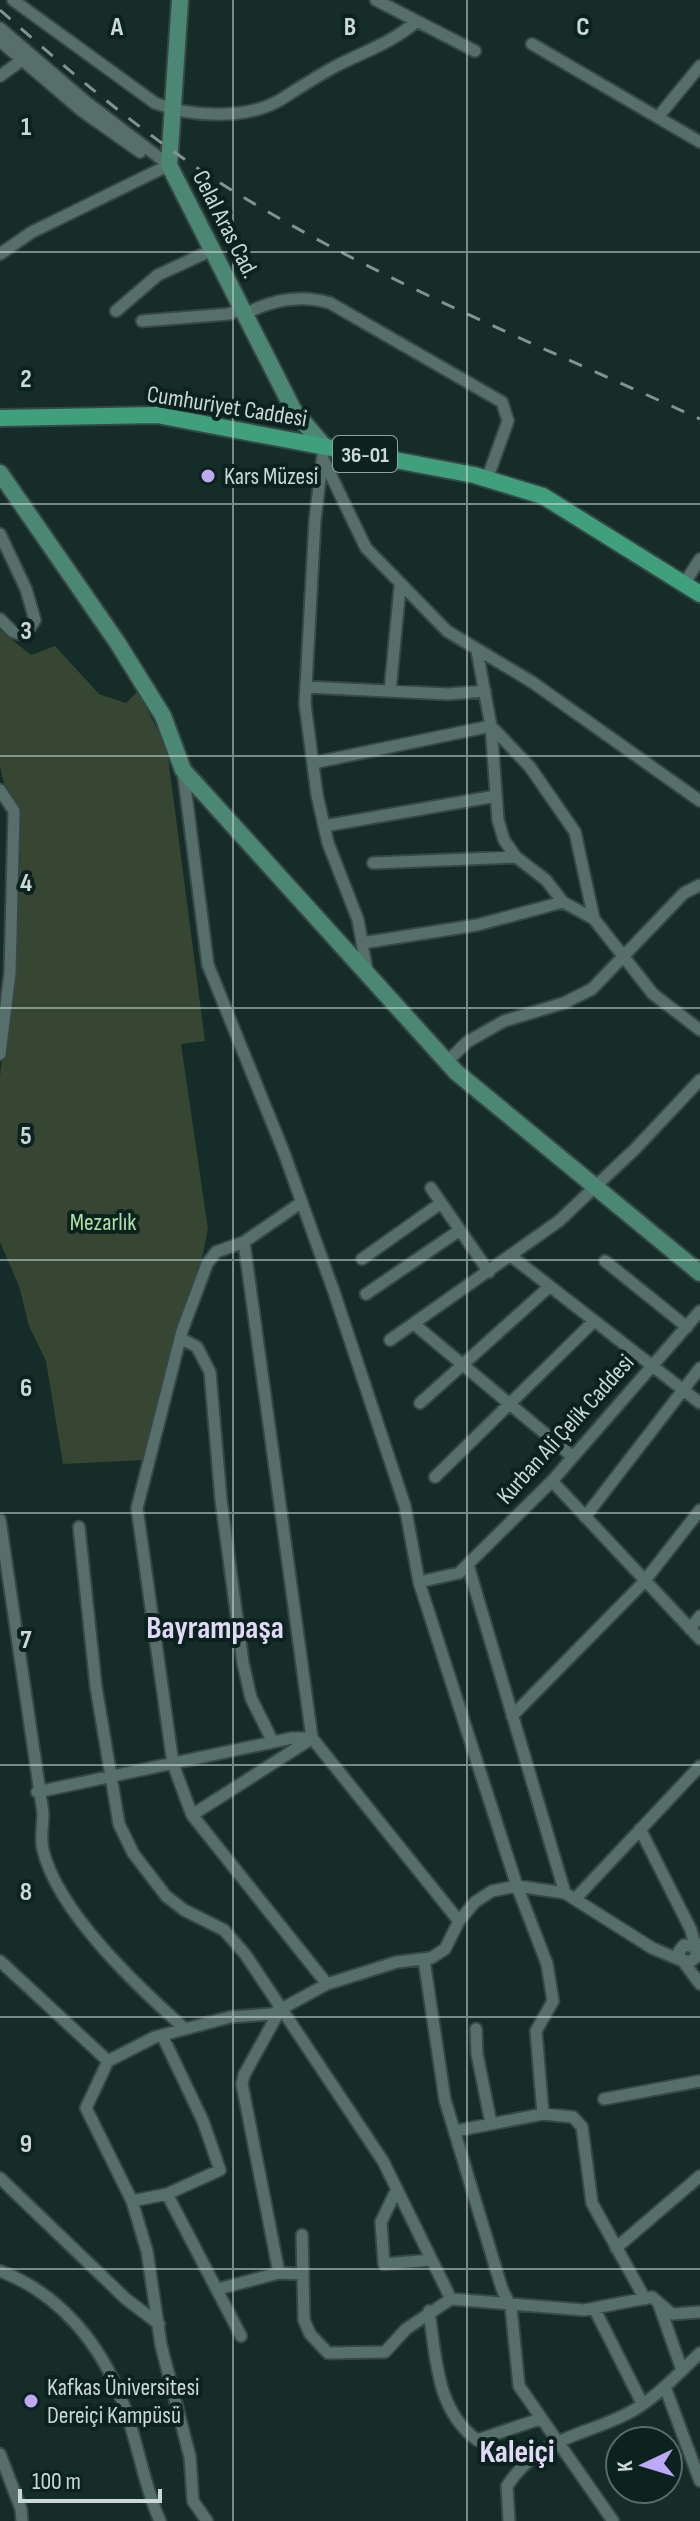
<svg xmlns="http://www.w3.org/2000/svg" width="700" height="2521" viewBox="0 0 700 2521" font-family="'Sofia Sans Condensed',sans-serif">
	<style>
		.green { fill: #364632 }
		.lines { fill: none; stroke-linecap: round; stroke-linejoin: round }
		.street-casing { stroke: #364744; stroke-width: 15 }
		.secondary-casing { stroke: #364744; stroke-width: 20 }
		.primary-casing { stroke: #364744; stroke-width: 20 }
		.street { stroke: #576f6b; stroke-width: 11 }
		.secondary { stroke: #4b8773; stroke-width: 16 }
		.primary { stroke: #409f7c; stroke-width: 16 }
		.rail { stroke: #829390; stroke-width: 3; stroke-dasharray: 14 14; stroke-linecap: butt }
		.grid { fill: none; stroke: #cbd8d5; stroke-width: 2; stroke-opacity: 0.55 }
		.poi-dot { fill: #bda9f5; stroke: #0b221f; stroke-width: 3 }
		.labels { text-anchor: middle; stroke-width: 8; stroke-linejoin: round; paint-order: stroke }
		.shield { fill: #0b221f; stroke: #91a19e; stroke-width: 2 }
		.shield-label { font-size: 22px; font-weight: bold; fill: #cbd8d5 }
		.street-label { font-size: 24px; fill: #cbd8d5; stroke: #0b221f }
		.poi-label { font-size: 24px; fill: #cbd8d5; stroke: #0b221f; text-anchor: start }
		.park-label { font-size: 24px; fill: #b1e0a6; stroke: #0b221f }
		.district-label { font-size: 32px; font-weight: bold; fill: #e0daf7; stroke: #0b221f }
		.grid-label { font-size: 26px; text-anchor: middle; font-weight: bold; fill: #cbd8d5; stroke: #0b221f; stroke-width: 8; stroke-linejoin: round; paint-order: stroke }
	</style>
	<rect width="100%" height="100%" fill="#152c29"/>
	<path class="green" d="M0 630 31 655 55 646 99 694 126 703 138 691 167 749 205 1041 181 1044 208 1229 197 1282 144 1460 63 1464 46 1361 29 1326 19 1286 0 1242V1077L21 855 0 766Z"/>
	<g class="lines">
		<defs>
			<path id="street" d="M13 0 155 103C190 117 246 120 280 100 299 88 317 76 338 65 366 51 393 42 417 21
				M376 0 475 51
				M0 28 85 101 169 165
				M0 41 82 111 140 152
				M532 44 700 142
				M0 76 22 60
				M658 117 700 66
				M0 254 32 232 169 165
				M116 311 158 275 212 250
				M245 314C271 300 300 294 330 303L502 402 508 421 487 479
				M142 321 229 314 242 309
				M324 446 315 520 305 704 317 795 328 843 358 920 367 971
				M324 461 366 548 447 631 532 682 700 801
				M0 534 26 589 35 620 25 635 13 632 0 619
				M684 584 700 559
				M477 651 491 726 530 767 575 832 594 919 653 994 700 1030
				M306 687 448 694 485 691
				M390 691 400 587
				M313 763 491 726 498 820 504 840 516 857 546 880 563 902 594 919
				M183 771 208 965 283 1150 334 1292 405 1506 419 1582 517 1886 492 1891 475 1902 459 1921 445 1949 431 1958 397 1962 327 1984 272 2014 230 2017 155 2037 108 2061 86 2108 132 2201 147 2251 161 2345 190 2457 193 2501 207 2521
				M0 790 14 811 10 973 0 1054
				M324 826 496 796
				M373 863 516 857
				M362 943 477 925 563 902
				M447 1062 467 1042 504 1021 564 1003 592 989 684 893 700 885
				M431 1188 489 1272
				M302 1202 244 1242 216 1252 207 1264 182 1331 137 1508 173 1764 192 1815 327 1984
				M244 1242 312 1738 459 1921
				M511 1256 700 1403
				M362 1259 441 1203
				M605 1261 687 1327
				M366 1294 460 1230
				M414 1324 573 1457
				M180 1338 197 1347 210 1372 221 1500 243 1663 251 1698 273 1742
				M390 1340 559 1221 636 1148 700 1080
				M420 1403 549 1287
				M435 1477 593 1322
				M552 1481 700 1639
				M585 1517 700 1368
				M0 1520 43 1813C43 1826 40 1838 43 1850 58 1912 137 1986 184 2028
				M79 1527 96 1687 119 1824 133 1853 166 1896 184 1910 224 1930 245 1954 383 2161 451 2299 584 2310 652 2297 672 2314 700 2312
				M468 1565 565 1893
				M419 1582 459 1573 552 1481 700 1311
				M690 1629 700 1616
				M512 1716 643 1583 700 1510
				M37 1792 292 1738H312
				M192 1815 311 1739
				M640 1829 691 1930C693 1939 697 1949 696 1957L690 1962 680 1959 679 1951 684 1945 695 1947 700 1944
				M575 1899 700 1766
				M424 1960 445 2100 502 2289 511 2307 519 2386 613 2521
				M0 1961 108 2061
				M476 2029 477 2054 491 2123
				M604 2099 700 2081
				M543 2114 536 2031 553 2001 547 1964 517 1886 565 1893 652 1948 683 1961 700 1984
				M455 2131 543 2114 573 2117 582 2127 592 2203 645 2299
				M0 2178 126 2299 159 2324
				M397 2189 381 2222 384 2264 431 2260
				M167 2194 241 2336
				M132 2201 167 2194 220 2170 203 2121 162 2035
				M302 2235 304 2320 310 2334 328 2353 385 2352 406 2329 451 2299
				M616 2248 700 2176
				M0 2271C59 2293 101 2344 123 2403 138 2442 143 2483 160 2521
				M279 2273 242 2084 244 2075 280 2010
				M218 2289 279 2273 303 2274
				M658 2302 682 2370
				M594 2308 642 2403
				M429 2311C436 2357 436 2410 477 2440L540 2419
				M665 2387 700 2481
				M0 2454 21 2509 22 2521
				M509 2521 507 2486C541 2434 589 2436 634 2410 659 2395 679 2373 700 2353"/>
			<path id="secondary" d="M180 0 169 165 294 411 324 446
				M0 473 117 642 163 716 183 770 456 1072 700 1273"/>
			<path id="primary" d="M0 418 157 415 474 475 543 496 700 594"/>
		</defs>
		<use href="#street" class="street-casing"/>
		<use href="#secondary" class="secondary-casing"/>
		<use href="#primary" class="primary-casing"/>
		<use href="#street" class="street"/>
		<use href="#secondary" class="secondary"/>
		<use href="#primary" class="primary"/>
		<path class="rail" d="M0 10C70 72 145 136 225 186 374 279 541 346 700 419"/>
	</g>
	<path class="grid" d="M233 0V2521M467 0V2521M0 252H700M0 504H700M0 756H700M0 1008H700M0 1260H700M0 1513H700M0 1765H700M0 2017H700M0 2269H700"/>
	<g class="poi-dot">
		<circle cx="208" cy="476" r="8"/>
		<circle cx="31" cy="2401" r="8"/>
	</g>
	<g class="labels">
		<rect class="shield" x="333" y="436" width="64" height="36" rx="6"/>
		<g class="shield-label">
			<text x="365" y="462">36-01</text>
		</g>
		<g class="street-label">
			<text transform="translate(226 224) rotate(63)" y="8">Celal Aras Cad.</text>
			<text transform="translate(227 406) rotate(9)" y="8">Cumhuriyet Caddesi</text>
			<text transform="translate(565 1429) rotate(-48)" y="8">Kurban Ali Çelik Caddesi</text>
		</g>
		<g class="poi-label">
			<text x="224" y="484">Kars Müzesi̇</text>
			<text x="47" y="2395">Kafkas Üniversitesi<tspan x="47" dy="28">Dereiçi Kampüsü</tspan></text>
		</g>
		<g class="park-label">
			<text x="103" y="1230">Mezarlık</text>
		</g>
		<g class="district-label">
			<text x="215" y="1638">Bayrampaşa</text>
			<text x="517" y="2462">Kaleiçi</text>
		</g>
	</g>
	<g class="grid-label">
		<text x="117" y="35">A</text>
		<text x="350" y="35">B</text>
		<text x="583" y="35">C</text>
		<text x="26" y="135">1</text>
		<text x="26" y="387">2</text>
		<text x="26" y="639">3</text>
		<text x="26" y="891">4</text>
		<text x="26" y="1144">5</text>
		<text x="26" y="1396">6</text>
		<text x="26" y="1648">7</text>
		<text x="26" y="1900">8</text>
		<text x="26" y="2152">9</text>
	</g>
	<g transform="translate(644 2465) rotate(266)"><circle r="38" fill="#0b221f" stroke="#586b68" stroke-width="2"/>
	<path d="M0-6L14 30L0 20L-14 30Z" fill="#bda9f5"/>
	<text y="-12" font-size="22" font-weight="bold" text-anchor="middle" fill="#cbd8d5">K</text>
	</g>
	<path d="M20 2489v12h140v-12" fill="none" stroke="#cbd8d5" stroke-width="4"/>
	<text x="32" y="2489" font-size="24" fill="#cbd8d5" stroke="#0b221f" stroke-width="6" paint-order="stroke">100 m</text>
</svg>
